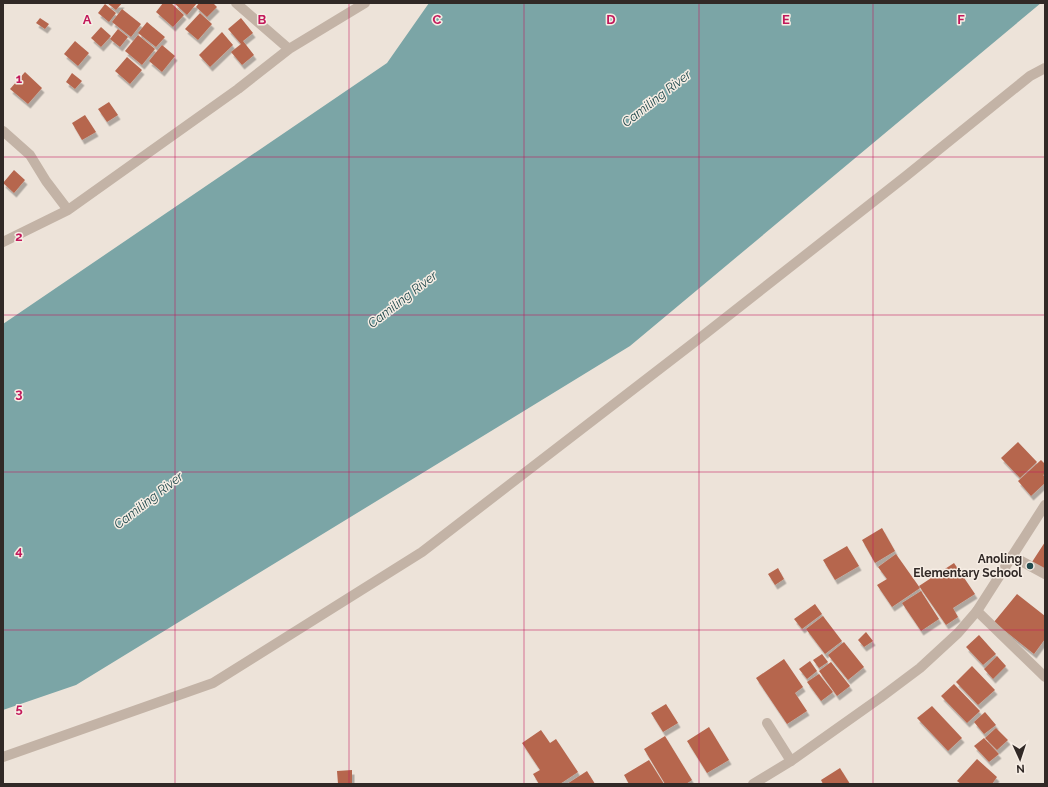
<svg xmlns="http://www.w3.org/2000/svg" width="1048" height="787" viewBox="0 0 1048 787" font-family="Raleway,sans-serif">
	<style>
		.water { fill: #7ba5a6 }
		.building { fill: #b6664e; filter: url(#shadow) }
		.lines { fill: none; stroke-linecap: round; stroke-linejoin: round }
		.service { stroke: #c3b3a6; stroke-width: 10 }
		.minor { stroke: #c3b3a6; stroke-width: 10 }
		.tertiary { stroke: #c3b3a6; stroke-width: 10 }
		.grid { fill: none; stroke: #c2185b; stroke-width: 1; stroke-opacity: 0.55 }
		.poi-dot { fill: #214a4d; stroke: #f6ede4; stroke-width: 1.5 }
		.labels { text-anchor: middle; stroke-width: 3; stroke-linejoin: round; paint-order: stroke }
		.poi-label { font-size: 12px; font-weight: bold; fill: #312926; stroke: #f6ede4; text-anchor: end }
		.water-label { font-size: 13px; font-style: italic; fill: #214a4d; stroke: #f6ede4 }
		.grid-label { font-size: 13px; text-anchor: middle; font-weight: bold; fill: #c2185b; stroke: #f6ede4; stroke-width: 3; stroke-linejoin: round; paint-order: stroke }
	</style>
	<defs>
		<filter id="shadow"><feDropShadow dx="2.5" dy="4.5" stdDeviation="0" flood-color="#0004"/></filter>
	</defs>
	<rect width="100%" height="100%" fill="#ede3d9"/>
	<path class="water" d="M429 3H1041L630 346 76 685 3 710V324L387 63Z"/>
	<path class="building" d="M107 3H122L116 10Z
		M163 3H171L184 15 173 27 156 12Z
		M174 3H197L187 15Z
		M199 3H213L217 7 207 17 196 7Z
		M105 4 116 13 109 22 98 13Z
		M122 9 141 24 131 37 112 22Z
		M200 13 212 24 198 40 185 29Z
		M40 18 49 24 45 29 36 23Z
		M241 18 253 33 243 41 254 55 242 65 231 52 241 44 228 29Z
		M147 22 165 37 156 47 138 33Z
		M101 27 111 36 101 47 91 38Z
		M118 29 128 37 120 47 110 39Z
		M222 32 233 45 210 67 199 55Z
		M138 35 155 49 142 65 125 51Z
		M75 41 89 53 78 66 64 54Z
		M162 45 175 56 162 72 149 61Z
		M127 57 142 70 130 84 115 71Z
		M25 72 42 88 28 104 10 89Z
		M72 73 82 81 75 89 66 82Z
		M109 102 118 115 107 122 98 109Z
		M85 115 96 132 82 140 72 123Z
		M14 170 25 180 14 193 3 183Z
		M1018 442 1037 462 1020 478 1001 458Z
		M1041 460 1045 464V474L1043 475 1045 477V483L1031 496 1018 481Z
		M882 528 895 551 875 563 862 540Z
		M1045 542V569L1032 562Z
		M847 546 859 566 835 580 823 560Z
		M896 554 920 588 892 607 877 585 887 579 878 567Z
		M954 563 975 594 953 608 958 617 946 625 919 586Z
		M778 568 784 579 775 585 768 574Z
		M921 591 939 619 921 631 902 603Z
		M1017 594 1045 616V639L1034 654 994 622Z
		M815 604 822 614 802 629 794 619Z
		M823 616 842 641 825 654 806 629Z
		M866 632 873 641 864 647 858 640Z
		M979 635 996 654 983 665 966 647Z
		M844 642 864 667 848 680 828 655Z
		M822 654 828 662 819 668 813 660Z
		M997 656 1006 666 993 679 984 669Z
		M784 659 803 687 795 693 807 711 787 724 756 678Z
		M810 661 817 671 807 679 799 669Z
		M831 662 850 686 837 696 819 671Z
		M972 666 995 690 978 705 956 682Z
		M819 674 833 692 821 701 807 682Z
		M954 684 980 711 967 723 941 696Z
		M666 704 678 723 663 732 651 713Z
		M932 706 962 738 948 751 917 718Z
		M985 712 996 725 984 734 974 722Z
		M709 727 729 760 707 773 687 741Z
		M996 728 1008 740 997 750 985 738Z
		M541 730 550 743 556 739 578 772 560 784H539L533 774 540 770 522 743Z
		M665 736 692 780 686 784H665L644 749Z
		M984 738 999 754 989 762 974 746Z
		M977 759 997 777 992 784H961L957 781Z
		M649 760 664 784H629L624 775Z
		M840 768 850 784H823L821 780Z
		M352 770V784H338L337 771Z
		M587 771 595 784H567Z"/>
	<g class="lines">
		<path class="service" d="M1012 556 1045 574
			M767 723 791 761"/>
		<path class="minor" d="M236 3 289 49
			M3 131 30 155 46 181 68 210 238 89 289 49 365 3
			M3 242 68 210
			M977 611 1045 677
			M3 757 213 683 422 552 705 334 906 176 1030 76 1045 68"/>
		<path class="tertiary" d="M753 784 791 761 880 698 920 668 958 633 977 611 1045 505"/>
	</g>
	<path class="grid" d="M175 3V784M349 3V784M524 3V784M699 3V784M873 3V784M3 157H1045M3 315H1045M3 472H1045M3 630H1045"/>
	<circle class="poi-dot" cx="1030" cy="566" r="4"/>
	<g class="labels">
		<g class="poi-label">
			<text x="1022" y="563">Anoling<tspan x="1022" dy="14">Elementary School</tspan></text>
		</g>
		<g class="water-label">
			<text transform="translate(656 98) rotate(-38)" y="5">Camiling River</text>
			<text transform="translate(402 299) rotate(-38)" y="5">Camiling River</text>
			<text transform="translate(148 500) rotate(-38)" y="5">Camiling River</text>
		</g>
	</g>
	<g class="grid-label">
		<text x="87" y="24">A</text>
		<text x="262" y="24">B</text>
		<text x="437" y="24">C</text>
		<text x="611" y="24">D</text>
		<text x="786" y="24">E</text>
		<text x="961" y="24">F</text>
		<text x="19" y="83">1</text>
		<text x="19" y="241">2</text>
		<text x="19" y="398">3</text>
		<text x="19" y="555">4</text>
		<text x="19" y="713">5</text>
	</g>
	<rect width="1048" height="787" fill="none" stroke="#312926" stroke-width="8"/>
	<g transform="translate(1020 759) rotate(177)" stroke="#f6ede4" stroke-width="3" paint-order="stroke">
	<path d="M0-3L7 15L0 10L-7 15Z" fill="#312926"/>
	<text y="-6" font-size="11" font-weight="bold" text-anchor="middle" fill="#312926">N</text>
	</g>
</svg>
